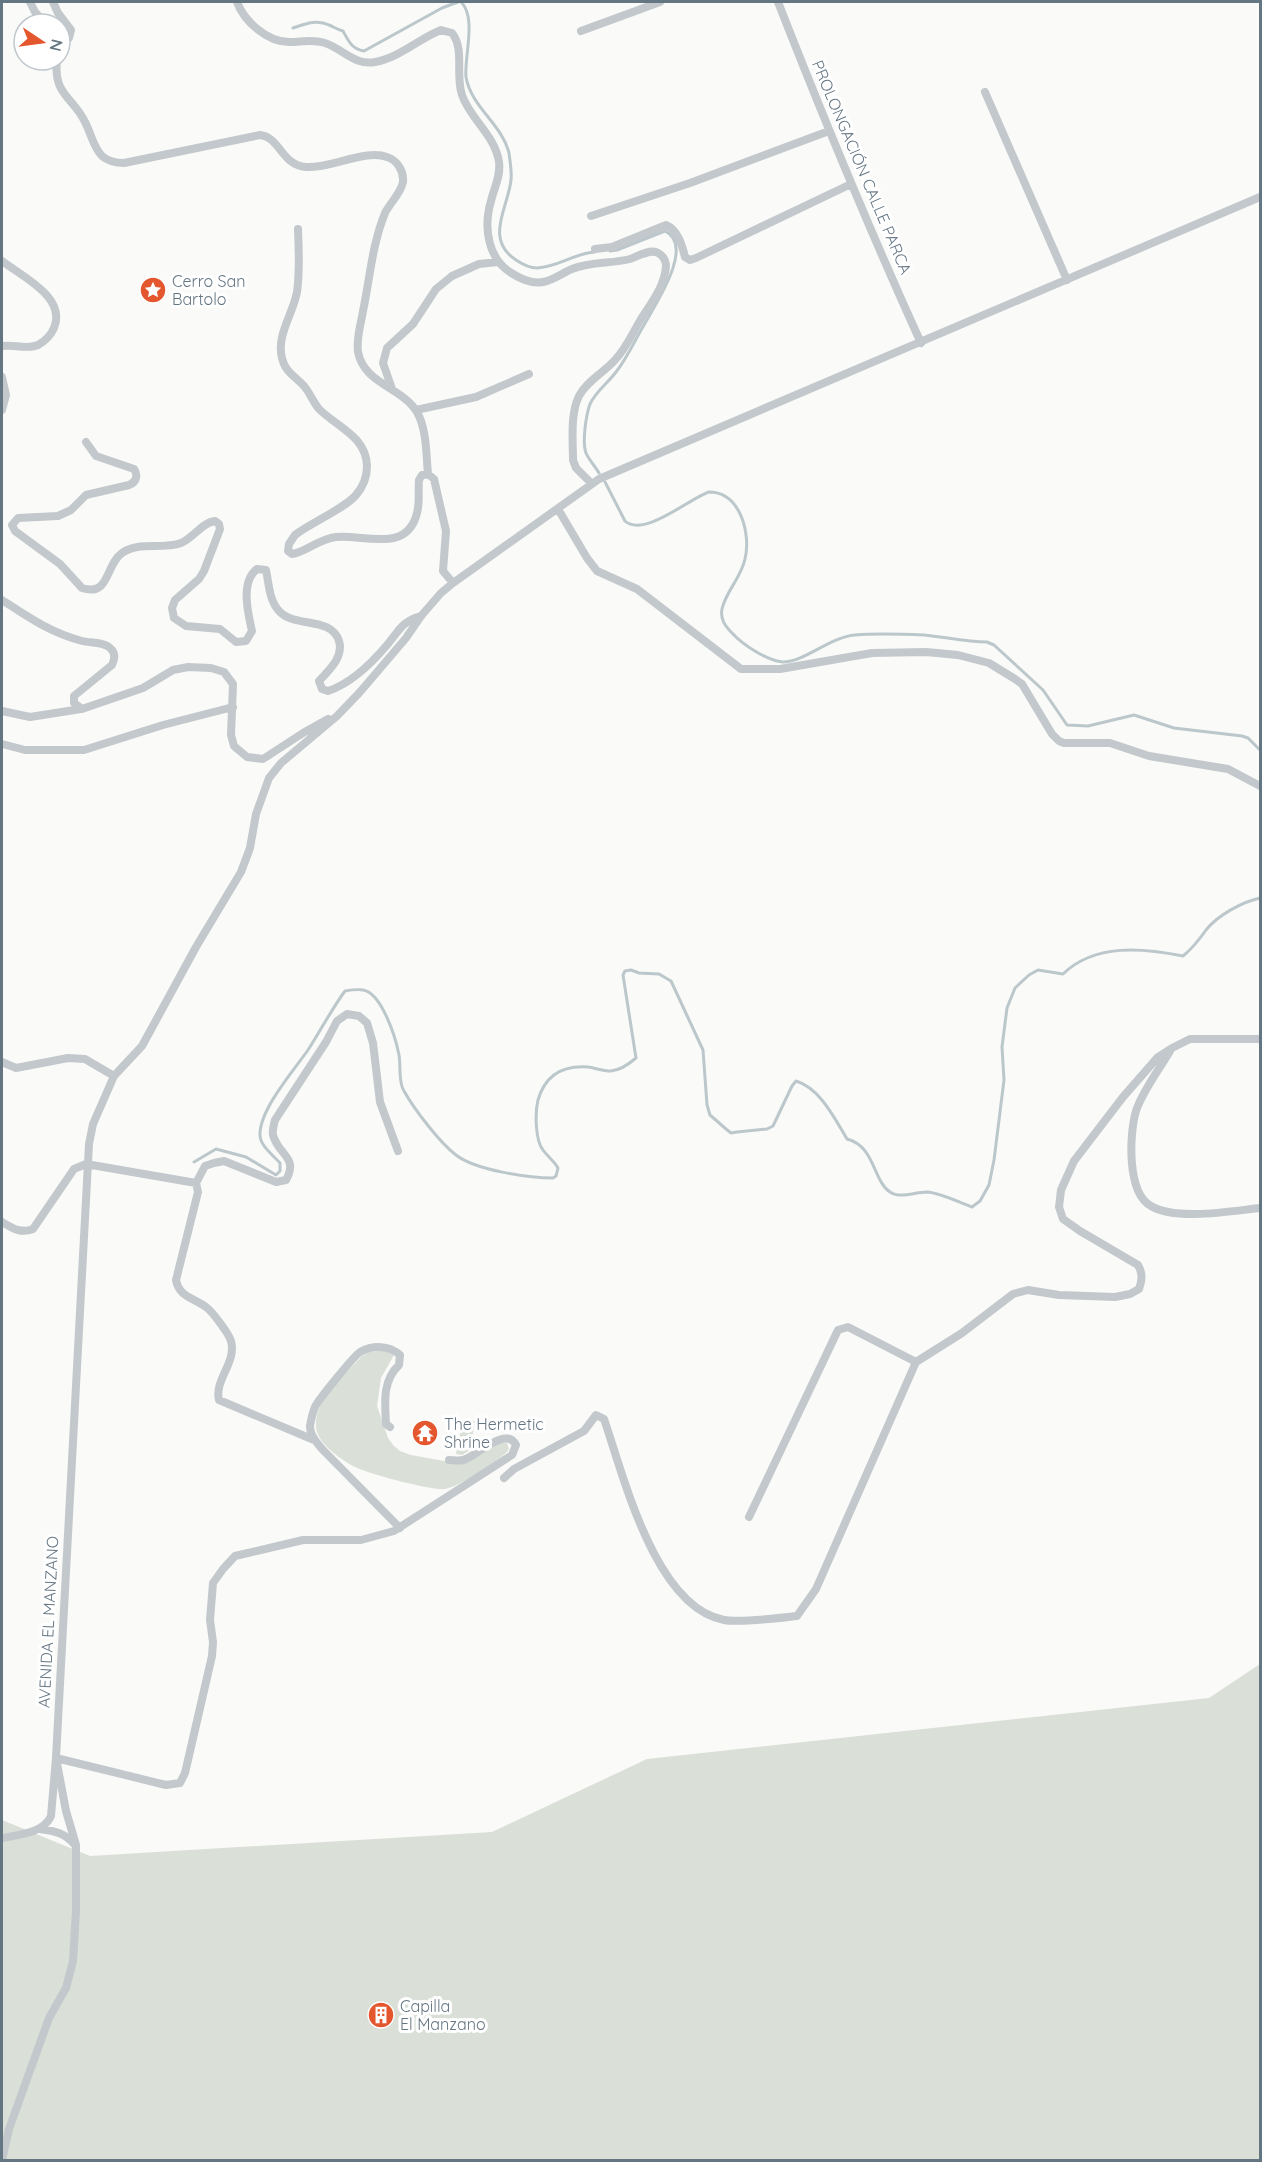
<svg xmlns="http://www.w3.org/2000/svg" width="1262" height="2162" viewBox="0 0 1262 2162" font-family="Quicksand,sans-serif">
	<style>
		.green { fill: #dadfd7 }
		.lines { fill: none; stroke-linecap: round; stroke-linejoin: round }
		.stream { stroke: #bbc7cb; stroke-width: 3 }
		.minor { stroke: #c3c8cc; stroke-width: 8 }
		.labels { text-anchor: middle; stroke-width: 6; stroke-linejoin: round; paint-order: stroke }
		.street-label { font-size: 16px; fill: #657683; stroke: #fff }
		.poi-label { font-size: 16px; fill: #657683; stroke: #fff; text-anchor: start }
	</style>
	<rect width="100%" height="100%" fill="#fafaf8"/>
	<path class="green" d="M387 1350 394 1355 381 1378 377 1406 388 1438 394 1446 400 1451 411 1455 450 1462 499 1443H507L509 1449 507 1452C496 1462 459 1487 445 1489 432 1491 365 1473 353 1466 339 1458 317 1443 316 1427 314 1399 345 1375 362 1356L369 1352Z
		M463 1419 475 1421 470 1450 462 1455 456 1454Z
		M1260 1664V2160H2V1820L90 1856 492 1832 647 1759 1209 1698Z"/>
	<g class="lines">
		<path class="stream" d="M461 2C477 17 464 57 466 77 471 107 502 124 509 153 510 161 512 172 511 180 508 208 484 239 516 260 522 264 530 268 537 268 558 267 575 253 595 252
			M293 28C305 24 317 19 329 25 334 27 338 30 343 31 349 42 352 49 364 51L442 8 458 2
			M599 473C595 466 589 460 586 453 582 442 586 415 590 404 596 391 608 383 616 372 627 358 635 340 644 325 654 306 696 246 665 231L617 250 610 251
			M605 482 625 521C644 538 690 498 709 492 741 492 751 535 745 559 741 578 726 591 722 609 720 619 725 626 732 633 742 644 767 661 783 662 804 662 830 637 855 635 876 633 903 634 924 635 945 637 966 642 987 642L994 645 1043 690 1067 725 1088 726 1134 715 1174 728 1242 736 1248 738 1260 750
			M194 1162 216 1149 246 1157 276 1175 280 1171V1163C274 1156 259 1145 260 1134 260 1109 294 1070 308 1050 321 1030 331 1010 345 991 351 990 358 989 363 990 382 993 396 1039 399 1055 401 1066 398 1082 404 1091 414 1109 440 1143 456 1155 475 1170 528 1178 553 1178L556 1176 558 1168C554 1161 548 1157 543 1150 535 1140 535 1112 538 1100 545 1076 562 1065 588 1067 595 1068 603 1071 611 1071 620 1070 629 1064 636 1058L623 975 625 971 631 970 639 973 659 974 671 981 703 1050 707 1105 710 1115 726 1129 731 1133 737 1132 767 1129 773 1126 792 1086 796 1081C820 1088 835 1119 847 1139 875 1146 873 1181 890 1192 900 1199 915 1192 927 1192 941 1193 958 1202 972 1207L980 1201 989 1185 994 1160 1004 1080 1002 1047 1007 1008 1015 988 1029 975 1038 970 1063 974C1095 943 1143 948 1183 956 1193 948 1199 940 1206 930 1218 915 1242 902 1260 898"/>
		<path class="minor" d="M30 2 35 12 46 24
			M53 2 58 13 71 30 69 38 64 41 60 39
			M237 2C244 21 267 42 289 42 301 42 312 39 325 43 343 49 355 66 375 62 399 58 420 38 441 30L452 33C465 49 455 75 462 95 470 119 495 135 499 162 501 176 494 188 491 201 483 228 488 260 513 274 521 279 533 284 543 282 554 280 562 273 572 269 591 261 611 264 630 259 638 256 648 250 656 252 662 254 666 260 666 266 665 286 651 303 641 319 632 334 626 349 614 361 603 373 586 382 579 396 570 414 573 441 573 460L576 468 592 484
			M778 2C823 117 870 231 921 343
			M581 31 660 2
			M57 60C53 95 73 97 85 122 91 133 93 147 102 156 109 162 116 163 124 163L260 135C280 137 281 165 306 167 329 169 365 149 387 157 397 160 404 171 403 182 401 193 390 203 385 213 372 245 370 278 363 311 361 324 356 338 358 352 364 384 402 387 417 412 427 430 426 454 428 474
			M985 92 1067 280
			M591 216 690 183 829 131
			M298 229C299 250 300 271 297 292 293 314 276 336 282 358 285 372 295 376 304 386 310 393 313 402 319 409 337 427 366 436 367 466 367 477 363 487 356 495 344 509 312 522 295 535L289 544 288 551 292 554C305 553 318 539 336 537 364 534 407 554 417 513 420 502 418 490 419 480L422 475 428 474 434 479 446 531 443 571 453 583
			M595 249 612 247 666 225C678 230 682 245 685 257L690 260 696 258 851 184
			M2 261C21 276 67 297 54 328 51 335 45 341 38 345 26 350 14 344 2 346
			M2 377 6 395 2 410
			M392 389 383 363 387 348 413 324 436 289 452 276 479 264 498 262
			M416 410 476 397 529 374
			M86 442 96 456 134 469C138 475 137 482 129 485L86 495 71 510 58 516 18 518 12 525 15 531 60 564 82 588C110 597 105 565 122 553 139 541 162 550 181 543 193 538 203 522 215 521L219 524 220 529 204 571 199 579 175 600 172 608 174 618 186 626 220 629 236 642 246 641 252 631C248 613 240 582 257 569L266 570C269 584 269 600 279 611 294 628 331 616 339 641 344 657 329 670 319 681L322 689 328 691C352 683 371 664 387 645 399 631 402 621 421 616
			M558 509 587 558 597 571 637 589 741 669H780L872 653 926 652 958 655 989 663 1015 679 1022 684 1052 734 1059 741 1064 743H1110L1149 756 1228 769 1260 786
			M2 600C28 617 51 633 82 641 90 643 104 642 110 648 116 653 115 659 112 665L74 696V703L82 709 143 688 173 670 188 667 211 668 224 672 233 684 231 735 234 746 247 757 263 759 303 733 328 719
			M2 711 30 717 81 709
			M2 744 25 750H84L163 725 233 707
			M1170 1051C1159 1070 1143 1090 1136 1111 1129 1135 1127 1193 1151 1206 1176 1221 1232 1211 1260 1208
			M2 1062 16 1068 68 1058 85 1059 114 1076
			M2 1222C12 1228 21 1234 33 1229L74 1169 86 1164 196 1183
			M390 1427 386 1424C385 1403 382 1381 399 1365L400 1355C389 1345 373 1345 360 1352 354 1356 318 1400 315 1407 313 1412 311 1420 310 1426 310 1435 317 1443 323 1450L400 1528
			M314 1440 219 1400C214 1380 237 1362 231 1341 229 1334 212 1311 206 1307 194 1298 179 1297 176 1280L198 1192 196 1183 205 1166 214 1163 224 1161 276 1182 286 1180C299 1157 278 1155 273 1135 272 1130 274 1124 275 1120L326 1042 337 1021 347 1014 359 1016 367 1023 373 1043 380 1102 398 1151
			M504 1478 514 1469 584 1431 596 1415 604 1419C624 1477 655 1607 724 1620 741 1623 779 1618 797 1616L816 1589 916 1362 962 1333 1013 1294 1028 1290 1059 1295 1115 1297 1130 1294 1139 1289C1142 1280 1143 1274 1138 1265L1080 1231 1063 1219 1059 1207 1061 1190 1074 1161 1123 1097 1158 1057 1172 1048 1190 1039H1260
			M749 1517 838 1330 848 1327 916 1362
			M40 1829C55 1831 65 1833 75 1845
			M2 1838C18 1835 44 1833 51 1816L56 1758 166 1785 180 1783 185 1773 212 1656 213 1642 210 1620 213 1583 223 1569 235 1556 303 1540H361L394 1531 512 1455 516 1445C506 1425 476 1457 463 1460 459 1461 453 1460 449 1460
			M2 2160 9 2129 49 2018 66 1988 73 1961 76 1911V1845L66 1811 56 1758 89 1144 93 1124 114 1076 142 1046 196 947 241 872 250 848 256 814 269 778 281 763 337 716 360 692 406 638 421 616 441 593 453 583 599 479 1260 197"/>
	</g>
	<defs>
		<symbol id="sight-disc" viewBox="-11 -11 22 22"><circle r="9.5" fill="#e4572e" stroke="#fff"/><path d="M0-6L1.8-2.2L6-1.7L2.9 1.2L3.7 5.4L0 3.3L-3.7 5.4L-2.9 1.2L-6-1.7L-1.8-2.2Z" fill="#fff"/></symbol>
		<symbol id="temple-disc" viewBox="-11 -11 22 22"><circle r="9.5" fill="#e4572e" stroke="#fff"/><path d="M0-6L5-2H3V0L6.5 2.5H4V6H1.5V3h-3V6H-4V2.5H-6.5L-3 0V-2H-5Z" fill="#fff"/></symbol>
		<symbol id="building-disc" viewBox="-11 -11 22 22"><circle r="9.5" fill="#e4572e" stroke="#fff"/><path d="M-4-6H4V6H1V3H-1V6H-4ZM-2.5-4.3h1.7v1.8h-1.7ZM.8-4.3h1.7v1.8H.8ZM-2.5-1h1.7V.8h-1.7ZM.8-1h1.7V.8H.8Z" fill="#fff"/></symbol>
	</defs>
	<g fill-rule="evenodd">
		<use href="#sight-disc" x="138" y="275" width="30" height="30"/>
		<use href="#temple-disc" x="410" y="1418" width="30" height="30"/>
		<use href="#building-disc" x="366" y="2000" width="30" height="30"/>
	</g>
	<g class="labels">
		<g class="street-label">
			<text transform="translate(862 167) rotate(67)" y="6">PROLONGACIÓN CALLE PARCA</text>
			<text transform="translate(48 1622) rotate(-87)" y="6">AVENIDA EL MANZANO</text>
		</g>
		<g class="poi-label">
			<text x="172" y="287">Cerro San<tspan x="172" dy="18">Bartolo</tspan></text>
			<text x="444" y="1430">The Hermetic<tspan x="444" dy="18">Shrine</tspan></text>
			<text x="400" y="2012">Capilla<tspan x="400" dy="18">El Manzano</tspan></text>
		</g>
	</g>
	<rect width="1262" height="2162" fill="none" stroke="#657683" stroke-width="6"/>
	<g transform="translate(42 42) rotate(103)"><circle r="28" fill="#ffffff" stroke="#c1c8cd" stroke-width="1.5"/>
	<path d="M0-4.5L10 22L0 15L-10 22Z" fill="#e4572e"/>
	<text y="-9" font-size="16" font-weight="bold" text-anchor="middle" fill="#657683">N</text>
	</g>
</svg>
